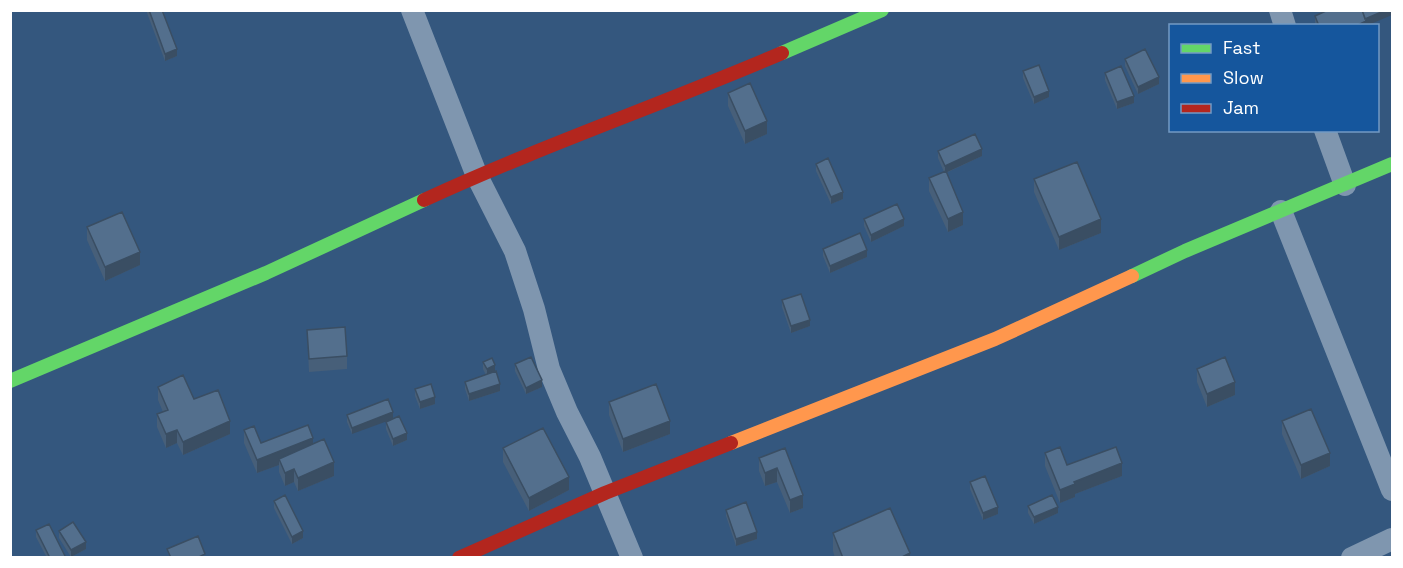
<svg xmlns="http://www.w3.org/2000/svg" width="1403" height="568" viewBox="0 0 1403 568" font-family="'Space Grotesk',sans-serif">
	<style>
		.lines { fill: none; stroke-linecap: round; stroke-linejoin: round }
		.street { stroke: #7f96af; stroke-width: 22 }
		.fast { stroke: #63d668; stroke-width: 14 }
		.slow { stroke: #ff974d; stroke-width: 14 }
		.jam { stroke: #b3261e; stroke-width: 14 }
		.wall { fill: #475f79 }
		.shaded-wall { fill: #3a4e63 }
		.building { fill: #536f8d; stroke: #3a4e63; stroke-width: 1.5 }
	</style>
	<rect width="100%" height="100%" fill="#34577e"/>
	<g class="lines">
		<path class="street" d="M412 10 477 176 515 251 534 309 549 369 567 412 590 457 632 558
			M1280 10 1285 26
			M1325 130 1345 185
			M1281 211 1392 490
			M1352 558 1392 539"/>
		<path class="fast" d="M782 53 882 10
			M1132 276 1185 251 1392 164
			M10 381 266 273 424 200"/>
		<path class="slow" d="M731 443 995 339 1132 276"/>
		<path class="jam" d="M424 200C541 146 663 104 782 53
			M459 558 605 493 731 443"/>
	</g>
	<path class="wall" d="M147 10H162L177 56 165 61 147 13Z
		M1315 16 1366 25V26H1315Z
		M1125 59 1159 84 1138 94 1125 66Z
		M1023 71 1049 97 1034 104 1023 78Z
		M1105 73 1134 103 1117 109 1105 80Z
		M728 93 767 134 745 144 728 106Z
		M938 151 982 156 946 173 963 225 948 232 929 191V178L944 172 938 158Z
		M816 164 843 199 831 204 816 171Z
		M1034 179 1101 233 1059 250 1034 192Z
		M864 219 904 226 871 242 864 226Z
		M87 227 140 265 105 281 87 240Z
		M823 249 867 257 830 273 823 256Z
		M782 300 810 326 791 333 782 307Z
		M307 330 347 356V369L309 372Z
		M483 362 495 372 500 391 469 401 465 389V382L486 375 483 369Z
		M515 364 542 387 526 394 515 371Z
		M1197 369 1235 395 1207 407 1197 382Z
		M158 387 194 399 230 434 183 455 177 443 166 448 157 427V414L163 412 158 400Z
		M415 389 435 404 420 409 415 396Z
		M388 399 352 434 347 422V415Z
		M609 402 670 434 623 452 609 415Z
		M1282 421 1330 466 1301 479 1282 434Z
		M386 422 407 440 393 446 386 429Z
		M244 430 261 443 313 444 334 476 298 491 294 482 285 486 279 472V465L257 473 244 443Z
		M503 448 569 490 529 511 503 462Z
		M785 448 803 508 790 513 777 482 765 486 759 471V458Z
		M1045 453 1067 465 1122 476 1075 494V497L1060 503 1045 466Z
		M970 482 998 514 983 520 970 489Z
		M274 501 303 538 292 544 274 508Z
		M1028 506 1058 513 1034 524 1028 513Z
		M726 510 757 539 736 546 726 516Z
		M36 530 66 558H47L36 537Z
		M59 531 86 549 71 557 59 538Z
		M833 533 910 558H835L833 551Z"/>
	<path class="shaded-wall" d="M1386 10H1392V15L1366 26H1356L1365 19Z
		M177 49V56L165 61V54Z
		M1159 77V84L1138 94V87Z
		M1049 91V97L1034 104V97Z
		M1134 96V103L1117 109V102Z
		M767 121V134L745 144V131Z
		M982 149V156L945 173V166Z
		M843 192V199L831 204V197Z
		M963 212V225L948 232V219Z
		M904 219V226L871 242V235Z
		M1101 219V233L1059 250V237Z
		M867 250V257L830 273V266Z
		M140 252V265L105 281V267Z
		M810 320V326L791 333V326Z
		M495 365V372L487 376V369Z
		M542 380V387L526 394V388Z
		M1235 382V395L1207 407V394Z
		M500 384V391L469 401V394Z
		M435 397V404L420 409V402Z
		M393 412V419L352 434V428Z
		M230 421V434L183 455V442Z
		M670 421V434L623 452V439Z
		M177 430V443L166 448V434Z
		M407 433V440L393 446V439Z
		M313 438V451L279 459V465L257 473V460Z
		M1330 453V466L1301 479V465Z
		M334 462V476L298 491V478Z
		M1122 463V476L1075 494V497L1060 503V490L1074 482Z
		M777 468V482L765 486V473Z
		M294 469V482L285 486V473Z
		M569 477V490L529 511V498Z
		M803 495V508L790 513V500Z
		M998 507V514L983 520V513Z
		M1058 507V513L1034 524V517Z
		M303 531V538L292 544V537Z
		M757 532V539L736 546V539Z
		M86 542V549L71 557V550Z
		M910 553V558H900Z"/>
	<path class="building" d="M149 10H162L177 49 165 54Z
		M1328 10H1362L1366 21 1356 26H1319L1315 16Z
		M1362 10H1386L1365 19Z
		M1145 49 1159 77 1138 87 1125 59Z
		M1039 65 1049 91 1034 97 1023 71Z
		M1121 66 1134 96 1117 102 1105 73Z
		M750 83 767 121 745 131 728 93Z
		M975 134 982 149 945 166 938 151Z
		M828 158 843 192 831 197 816 164Z
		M1077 162 1101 219 1059 237 1034 179Z
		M946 171 963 212 948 219 929 178Z
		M897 204 904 219 871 235 864 219Z
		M122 212 140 252 105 267 87 227Z
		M860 233 867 250 830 266 823 249Z
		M801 294 810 320 791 326 782 300Z
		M345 327 347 356 309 359 307 330Z
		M531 357 542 380 526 388 515 364Z
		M1225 357 1235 382 1207 394 1197 369Z
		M492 358 495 365 487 369 483 362Z
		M496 371 500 384 469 394 465 382Z
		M183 375 194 399 218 390 230 421 183 442 177 430 166 434 157 414 168 410 158 387Z
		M431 384 435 397 420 402 415 389Z
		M656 384 670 421 623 439 609 402Z
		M388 399 393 412 352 428 347 415Z
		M1311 409 1330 453 1301 465 1282 421Z
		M399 416 407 433 393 439 386 422Z
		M308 425 313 438 257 460 244 430 254 426 261 443Z
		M543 428 569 477 529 498 503 448Z
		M324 439 334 462 298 478 294 469 285 473 279 459Z
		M1060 447 1067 465 1116 447 1122 463 1074 482 1075 484 1060 490 1045 453Z
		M785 448 803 495 790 500 777 468 765 473 759 458Z
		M985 476 998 507 983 513 970 482Z
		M285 495 303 531 292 537 274 501Z
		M1052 495 1058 507 1034 517 1028 506Z
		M746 502 757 532 736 539 726 510Z
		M890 508 910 553 900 558H843L833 533Z
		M73 522 86 542 71 550 59 531Z
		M49 524 66 558H50L36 530Z
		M198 536 205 554 197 558H171L167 549Z"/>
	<rect width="1403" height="568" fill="none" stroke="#ffffff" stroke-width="24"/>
	<rect x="1169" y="24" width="210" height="108" fill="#15569d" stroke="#739ac4" stroke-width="1.5"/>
	<rect x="1181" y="44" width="30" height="9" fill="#63d668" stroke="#739ac4" stroke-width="1.5"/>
	<text x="1223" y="54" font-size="18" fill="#ffffff">Fast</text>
	<rect x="1181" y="74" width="30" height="9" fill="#ff974d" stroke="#739ac4" stroke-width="1.5"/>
	<text x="1223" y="84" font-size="18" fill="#ffffff">Slow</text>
	<rect x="1181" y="104" width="30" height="9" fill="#b3261e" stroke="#739ac4" stroke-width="1.5"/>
	<text x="1223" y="114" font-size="18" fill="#ffffff">Jam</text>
</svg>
